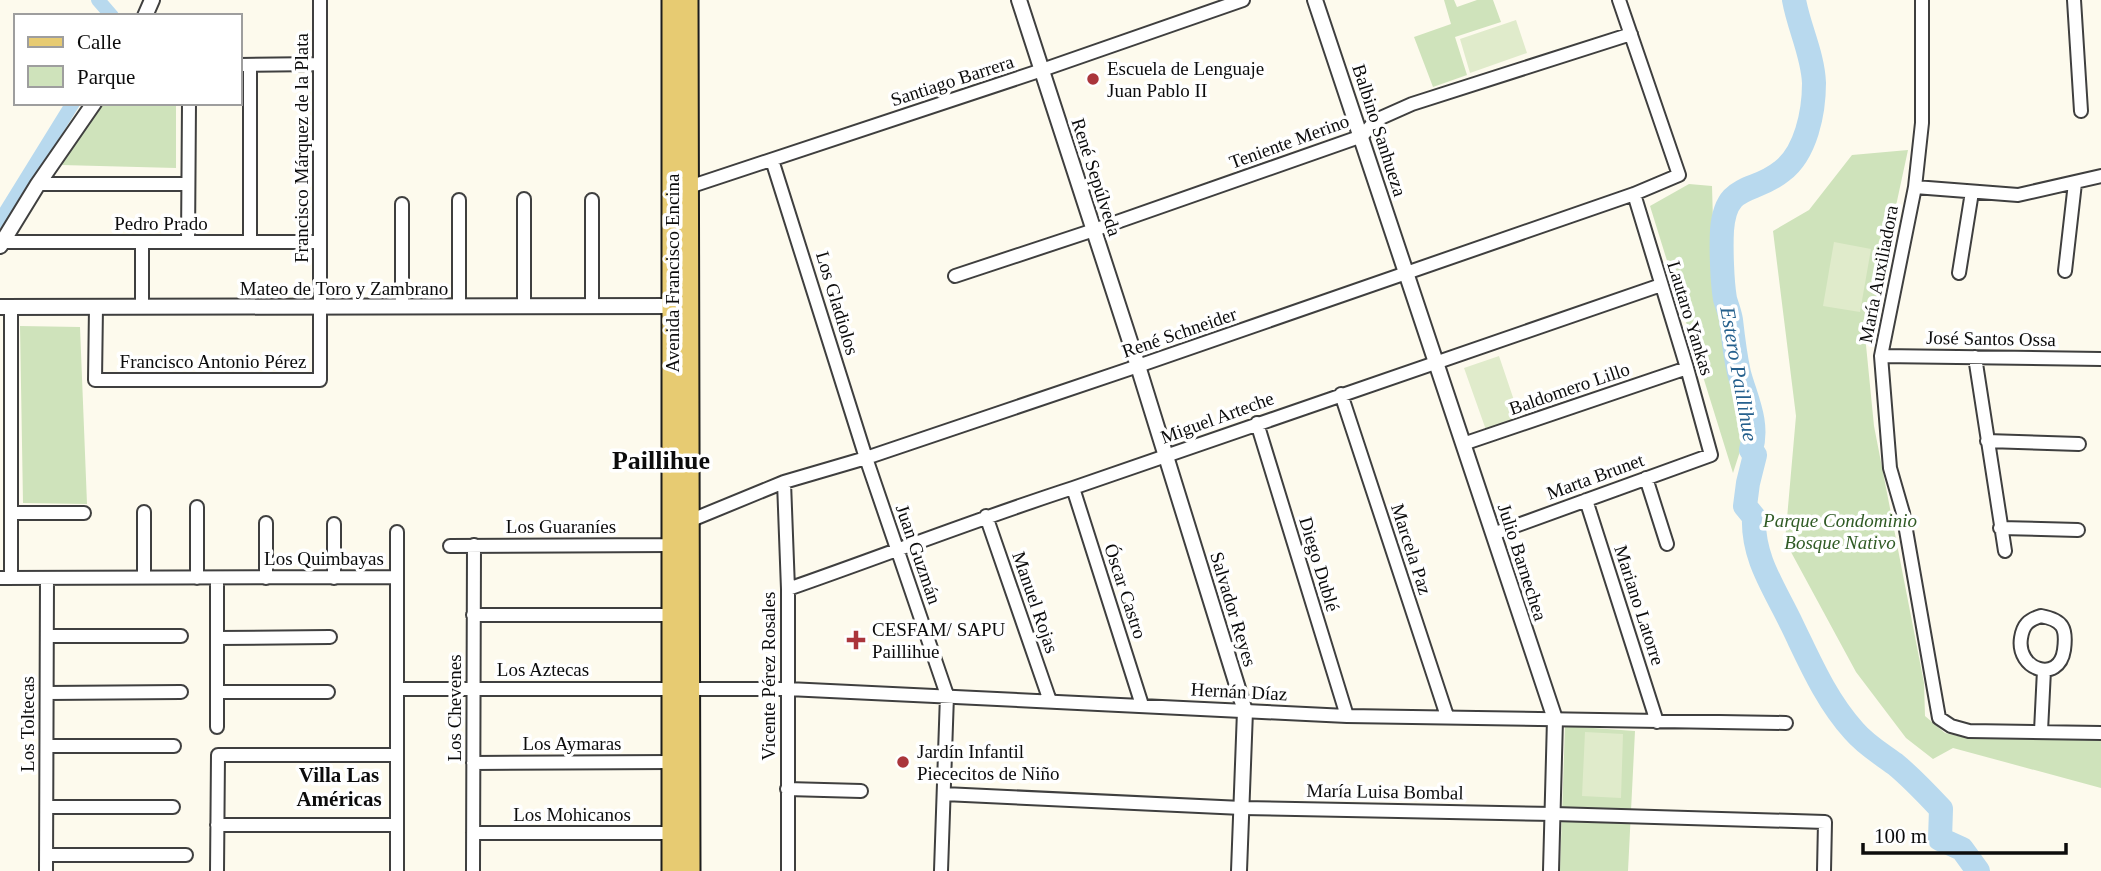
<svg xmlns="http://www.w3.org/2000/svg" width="2101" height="871" viewBox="0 0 2101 871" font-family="'Times New Roman',serif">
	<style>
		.green { fill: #cfe3bb }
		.pitch { fill: #e0ebcb }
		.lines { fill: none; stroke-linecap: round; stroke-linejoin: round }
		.canal { stroke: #b8d9ee; stroke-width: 14 }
		.river { stroke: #b8d9ee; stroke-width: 24 }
		.minor-casing { stroke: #3f3f3f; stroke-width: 16 }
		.tertiary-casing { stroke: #3f3f3f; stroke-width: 18 }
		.primary-casing { stroke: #1d1d1d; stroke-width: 23 }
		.minor { stroke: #fff; stroke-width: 12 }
		.tertiary { stroke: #fff; stroke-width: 14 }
		.primary { stroke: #e7cb72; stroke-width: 19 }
		.poi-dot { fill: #aa353b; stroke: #fff; stroke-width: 2.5 }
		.labels { text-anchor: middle; stroke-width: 7; stroke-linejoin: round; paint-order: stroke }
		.poi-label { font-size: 19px; fill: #0c0c0c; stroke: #fff; text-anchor: start }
		.street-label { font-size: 19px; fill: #0c0c0c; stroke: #fff }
		.park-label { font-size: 19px; font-style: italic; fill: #305b25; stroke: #fff }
		.water-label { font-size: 21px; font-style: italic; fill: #25608d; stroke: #fff }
		.neighbourhood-label { font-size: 21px; font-weight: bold; fill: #0c0c0c; stroke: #fff }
		.district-label { font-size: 26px; font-weight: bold; fill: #0c0c0c; stroke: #fff }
	</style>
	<rect width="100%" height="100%" fill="#fdfaed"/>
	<path class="green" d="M1444 0H1454L1457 7 1477 0H1493L1501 22 1455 37 1467 75 1433 87 1414 37 1451 24Z
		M99 103H176V168L61 165Z
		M1908 150 1866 345 1874 426 1924 683 1925 716 1945 733 1967 738 2101 740V788L1953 748 1933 759 1906 738 1856 672 1785 541 1796 416 1773 231 1809 210 1852 155Z
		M1689 184 1712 186 1715 292 1743 442 1733 473 1650 206Z
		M20 326 80 327 87 504 23 503Z
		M1565 726 1635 731 1628 871H1560Z"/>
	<path class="pitch" d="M1516 20 1527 53 1470 73 1460 39Z
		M1834 242 1871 249 1860 312 1823 306Z
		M1499 356 1520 418 1486 430 1464 368Z
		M1585 732 1623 734 1621 798 1582 796Z"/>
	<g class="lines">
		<path class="canal" d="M98 0 112 16
			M0 221 73 103"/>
		<path class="river" d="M1794 0C1799 28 1813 55 1814 83 1814 112 1806 153 1782 171 1753 195 1726 181 1722 230 1721 248 1722 281 1725 299 1727 306 1730 313 1731 320 1733 338 1735 355 1739 373 1746 399 1759 423 1751 450L1755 455 1748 483 1745 506 1754 517C1752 558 1775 589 1792 625 1810 662 1826 700 1854 731 1866 745 1880 753 1895 764 1912 778 1926 793 1941 809L1940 839 1962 849 1978 871"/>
		<defs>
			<path id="minor" d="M1922 0V123L1915 187 1881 356 1890 468 1903 513 1939 718 1951 726 1969 731 2101 733
				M2074 0 2081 111
				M240 65 320 64
				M772 160 866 458 947 695 941 871
				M38 184H188
				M1915 187 2018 195 2101 176
				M683 189 1042 70 1243 0
				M3 242H320
				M188 242 189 103
				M250 242V65
				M2065 271 2075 183
				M1959 273 1972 192
				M955 276 1094 230 1362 136 1376 120 1412 104 1631 34
				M592 306V200
				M96 307 95 380H320V0
				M142 307V242
				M402 307V204
				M459 307V200
				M524 307V199
				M1881 356 2101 359
				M1975 357 2005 551
				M1341 394 1447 716
				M1257 423 1347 716
				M1987 441 2079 444
				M1463 444 1687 368
				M1646 478 1667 544
				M784 482 788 589V871
				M1073 488 1142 705
				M1586 500 1657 722
				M11 513H84
				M986 516 1050 701
				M687 523 689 521 784 482 866 458 1138 366 1634 194 1679 175 1619 0
				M2000 528 2078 530
				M1493 534 1711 455 1687 368 1634 194
				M450 546 672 545 675 541
				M0 578 397 577
				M11 578V307
				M144 578V512
				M197 578V507
				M266 578V523
				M334 578V524
				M788 589C883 556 977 519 1073 488L1661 285
				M473 615H672
				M2041 616C2063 620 2067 628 2064 650 2059 684 2016 670 2021 638 2023 625 2028 620 2041 616Z
				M47 636H181
				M217 638 330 637
				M397 689H788L1347 716 1786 723
				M217 692H328
				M47 693 181 692
				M217 727V578
				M2041 731 2044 670
				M47 746H174
				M473 763 672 762
				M787 789 861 791
				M944 794 1242 808 1554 814 1825 822 1824 871
				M47 807H173
				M217 825H397
				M473 833H672
				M46 855H186
				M46 871 47 578
				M217 871 218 755H397
				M397 871V532
				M473 871 474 545"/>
			<path id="tertiary" d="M1019 0 1138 366 1245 711 1239 871
				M1315 0 1555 719 1551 871
				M145 16 152 0
				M0 246 38 184 94 103
				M0 307 680 306"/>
			<path id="primary" d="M672 0V871
				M688 0 690 871"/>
		</defs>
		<use href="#minor" class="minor-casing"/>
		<use href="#tertiary" class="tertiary-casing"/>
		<use href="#primary" class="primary-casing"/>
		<use href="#minor" class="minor"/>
		<use href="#tertiary" class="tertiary"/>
		<use href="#primary" class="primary"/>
	</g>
	<g class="poi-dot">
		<circle cx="1093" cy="79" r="7"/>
		<path d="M852.5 629.5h7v7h7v7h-7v7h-7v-7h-7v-7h7z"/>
		<circle cx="903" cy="762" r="7"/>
	</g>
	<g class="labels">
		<g class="poi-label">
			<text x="1107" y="75">Escuela de Lenguaje<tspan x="1107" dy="22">Juan Pablo II</tspan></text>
			<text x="872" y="636">CESFAM/ SAPU<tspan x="872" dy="22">Paillihue</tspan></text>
			<text x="917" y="758">Jardín Infantil<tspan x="917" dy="22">Piececitos de Niño</tspan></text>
		</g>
		<g class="street-label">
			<text transform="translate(952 80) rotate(-18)" y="7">Santiago Barrera</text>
			<text transform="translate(1380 130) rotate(72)" y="7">Balbino Sanhueza</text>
			<text transform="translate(1289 141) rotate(-20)" y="7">Teniente Merino</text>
			<text transform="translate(301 148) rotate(-90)" y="7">Francisco Márquez de la Plata</text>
			<text transform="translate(1097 177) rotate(72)" y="7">René Sepúlveda</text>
			<text x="161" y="230">Pedro Prado</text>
			<text transform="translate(672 273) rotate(-90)" y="7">Avenida Francisco Encina</text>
			<text transform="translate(1878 274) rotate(-79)" y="7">María Auxiliadora</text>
			<text x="344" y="295">Mateo de Toro y Zambrano</text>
			<text transform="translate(838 303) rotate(73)" y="7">Los Gladiolos</text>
			<text transform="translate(1691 318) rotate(73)" y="7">Lautaro Yankas</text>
			<text transform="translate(1179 332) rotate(-19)" y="7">René Schneider</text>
			<text transform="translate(1991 338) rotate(1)" y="7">José Santos Ossa</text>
			<text x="213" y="368">Francisco Antonio Pérez</text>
			<text transform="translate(1569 388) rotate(-19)" y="7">Baldomero Lillo</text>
			<text transform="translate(1217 417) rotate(-20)" y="7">Miguel Arteche</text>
			<text transform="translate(1595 476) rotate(-20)" y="7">Marta Brunet</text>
			<text x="561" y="533">Los Guaraníes</text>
			<text transform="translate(1412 549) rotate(72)" y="7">Marcela Paz</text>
			<text transform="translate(919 554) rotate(71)" y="7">Juan Guzmán</text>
			<text x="324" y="565">Los Quimbayas</text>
			<text transform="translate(1523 562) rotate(72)" y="7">Julio Barnechea</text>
			<text transform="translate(1320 564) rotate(73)" y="7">Diego Dublé</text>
			<text transform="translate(1126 591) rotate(72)" y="7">Óscar Castro</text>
			<text transform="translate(1036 602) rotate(71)" y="7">Manuel Rojas</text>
			<text transform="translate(1640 605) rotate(72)" y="7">Mariano Latorre</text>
			<text transform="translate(1234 609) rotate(73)" y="7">Salvador Reyes</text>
			<text x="543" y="676">Los Aztecas</text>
			<text transform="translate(768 676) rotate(-90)" y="7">Vicente Pérez Rosales</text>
			<text transform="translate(1239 691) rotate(3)" y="7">Hernán Díaz</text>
			<text transform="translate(454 708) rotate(-90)" y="7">Los Chevenes</text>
			<text transform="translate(27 724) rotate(-90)" y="7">Los Toltecas</text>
			<text x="572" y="750">Los Aymaras</text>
			<text transform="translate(1385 791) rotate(1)" y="7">María Luisa Bombal</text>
			<text x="572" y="821">Los Mohicanos</text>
		</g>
		<g class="park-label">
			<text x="1840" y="527">Parque Condominio<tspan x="1840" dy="22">Bosque Nativo</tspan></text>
		</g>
		<g class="water-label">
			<text transform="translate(1739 374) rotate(80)" y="7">Estero Paillihue</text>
		</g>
		<g class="neighbourhood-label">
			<text x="339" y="782">Villa Las<tspan x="339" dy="24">Américas</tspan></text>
		</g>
		<g class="district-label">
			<text x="661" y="469">Paillihue</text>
		</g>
	</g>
	<rect x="14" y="14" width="228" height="91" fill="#ffffff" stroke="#9e9e9e" stroke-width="2"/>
	<rect x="28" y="37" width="35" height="10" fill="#e7cb72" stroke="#9e9e9e" stroke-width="2"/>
	<text x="77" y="49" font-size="21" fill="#0c0c0c">Calle</text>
	<rect x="28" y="66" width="35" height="21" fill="#cfe3bb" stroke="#9e9e9e" stroke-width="2"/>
	<text x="77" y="84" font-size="21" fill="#0c0c0c">Parque</text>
	<path d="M1863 843v10h203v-10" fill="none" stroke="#0c0c0c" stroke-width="3.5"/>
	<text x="1874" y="843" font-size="21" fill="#0c0c0c" stroke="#ffffff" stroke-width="5" paint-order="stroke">100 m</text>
</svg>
